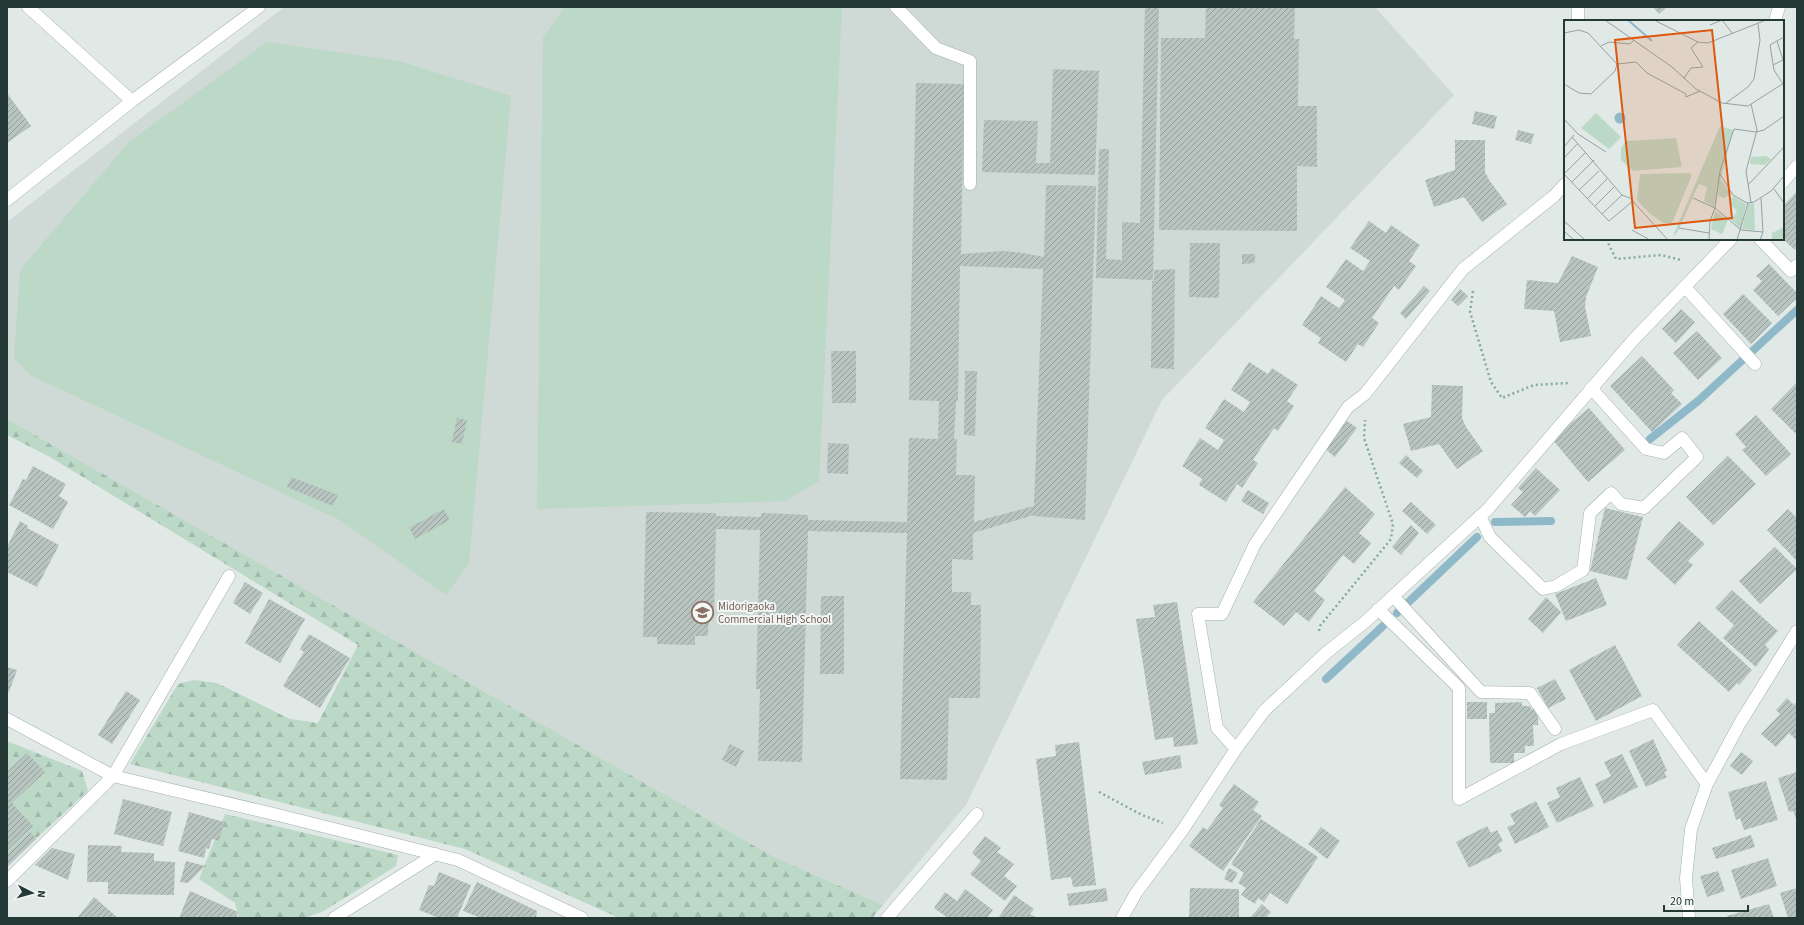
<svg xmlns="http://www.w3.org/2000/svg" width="1804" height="925" viewBox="0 0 1804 925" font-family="'Source Sans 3',sans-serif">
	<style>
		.built { fill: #cfd9d6 }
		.green { fill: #bcd8c7 }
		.forest { fill: url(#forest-firs) }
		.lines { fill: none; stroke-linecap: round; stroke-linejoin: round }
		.stream { stroke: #8fb8c8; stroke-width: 8 }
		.building { fill: url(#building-hatch); fill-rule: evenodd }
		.service-casing { stroke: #a5b0ae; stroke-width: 13 }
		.minor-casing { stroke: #a5b0ae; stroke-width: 13 }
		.path { stroke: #85a9a2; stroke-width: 2.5; stroke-dasharray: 2 3; stroke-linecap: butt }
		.service { stroke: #fff; stroke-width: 12 }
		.minor { stroke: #fff; stroke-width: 12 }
		.labels { text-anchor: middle; stroke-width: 4; stroke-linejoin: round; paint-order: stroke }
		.education-label { font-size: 11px; fill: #785e54; stroke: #f1f7f4; text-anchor: start }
		.inset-river { fill: none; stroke: #8fb8c8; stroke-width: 2 }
		.inset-road { fill: none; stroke: #95a2a0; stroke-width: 1 }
		.view { fill: #de570e; fill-opacity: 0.15; stroke: #de570e; stroke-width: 2 }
		.inset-edge { fill: none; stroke: #243835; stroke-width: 2 }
	</style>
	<defs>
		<pattern id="forest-firs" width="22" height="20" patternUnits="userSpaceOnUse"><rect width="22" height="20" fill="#bcd8c7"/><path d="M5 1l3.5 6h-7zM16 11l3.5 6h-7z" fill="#a1baac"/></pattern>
		<pattern id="building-hatch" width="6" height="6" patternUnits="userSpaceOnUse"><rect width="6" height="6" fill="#b7c4c0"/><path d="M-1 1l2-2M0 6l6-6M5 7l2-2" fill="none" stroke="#95a09d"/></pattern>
	</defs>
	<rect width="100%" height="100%" fill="#e1e9e7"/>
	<path class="built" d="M284 7H1375L1454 95 1162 400 966 805 883 905 774 857 7 419V222Z"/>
	<path class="green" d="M565 7H842L819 481 785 501 537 509 543 37Z
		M267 42 399 61 511 96 469 563 446 595 340 520 30 375 14 358 20 270 129 142Z"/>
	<path class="forest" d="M7 419 774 857 883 905 872 918H619L465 849 130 764 178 684 194 680 217 683 290 719 318 723 358 645 50 457 7 435Z
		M7 741 82 771 88 791 7 865Z
		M225 814 398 855 396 866 322 912 304 918H239L235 903 199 879Z"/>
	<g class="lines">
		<path class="stream" d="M1650 439 1698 401 1797 310
			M1495 522 1551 521
			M1397 613 1477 537
			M1326 679 1383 626"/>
	</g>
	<path class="building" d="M1145 7H1159L1153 280 1096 278 1099 149H1109L1106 259 1122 260V222L1140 223Z
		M1206 7H1295L1294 39H1299L1298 106H1317V167L1297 166V231L1159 230 1161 38H1205Z
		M1653 7H1667L1659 14Z
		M1053 69 1099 71 1095 175 982 172 984 120 1038 121 1036 163H1050Z
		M916 83 964 84 961 254 1004 251 1023 253 1044 257 1046 185 1096 186 1085 520 1034 516V515L973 533V560L952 559V592H971V605H981L980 698H949L947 780 900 779 907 533 808 531 802 762 758 761 760 689H756L760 530 716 529 714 611H709L708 636H695V645L657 644V637H643L646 512 716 513V516L761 517V513L808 515V520L907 522 909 438 938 439 939 401 909 400ZM960 266 1043 269 1034 506 974 522 975 475H956L957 439H954L956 401H958Z
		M7 93 31 126 7 143Z
		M1475 111 1497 116 1494 129 1472 124Z
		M1518 130 1534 134 1531 144 1515 140Z
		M1455 140H1485V172L1489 180 1507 204 1482 222 1464 197 1434 207 1425 180 1455 170Z
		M1797 191V248L1795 250 1783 239V206Z
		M1369 221 1386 233 1391 225 1420 245 1409 261 1416 266 1399 290 1394 286 1372 318 1379 323 1363 347 1358 344 1346 362 1318 343 1321 338 1302 325 1321 296 1339 308 1345 300 1326 287 1346 259 1363 271 1370 261 1350 248Z
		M1190 243H1220L1219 298 1189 297Z
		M1242 254H1255V263L1242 264Z
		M1572 256 1598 267 1586 297 1585 307 1591 336 1560 342 1554 311 1524 309 1527 280 1558 283Z
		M1769 264 1797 293V298L1778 316 1753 290 1762 281 1756 276Z
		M1175 269 1174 369 1151 368 1152 281H1154V270Z
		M1424 286 1430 291 1406 319 1400 313Z
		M1460 289 1468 296 1458 306 1451 300Z
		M1743 294 1772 323 1751 344 1723 314Z
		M1681 309 1695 322 1676 343 1662 329Z
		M1697 331 1722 358 1698 380 1673 353Z
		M831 351H856V403H832Z
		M1642 356 1674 390 1671 393 1682 404 1652 432 1610 386Z
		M1249 362 1268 374 1272 368 1298 385 1287 401 1294 406 1278 431 1274 428 1253 460 1258 463 1242 488 1237 484 1226 502 1199 485 1202 479 1182 466 1200 438 1218 450 1224 440 1205 428 1224 399 1244 412 1250 402 1231 390Z
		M965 371H977L975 436 964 435Z
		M1797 382V435L1771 409Z
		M1432 385 1463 386 1462 418 1466 427 1483 451 1457 469 1439 444 1411 451 1403 424 1431 417Z
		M1589 408 1625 450 1588 482 1552 439Z
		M1756 415 1791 454 1766 476 1742 450 1746 447 1735 434Z
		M457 418 467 420 462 444 452 442Z
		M1347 421 1357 428 1335 457 1325 449Z
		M828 443 849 444 848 474 827 473Z
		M1406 455 1423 471 1417 478 1399 463Z
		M1728 456 1756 484 1713 525 1686 497Z
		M33 466 66 484 59 496 68 502 53 529 9 505 23 479 26 480Z
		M1536 468 1560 490 1535 516 1530 511 1525 517 1511 505 1523 492 1518 488Z
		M291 477 338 495 333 506 287 487Z
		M1345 487 1375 514 1359 533 1371 543 1354 564 1343 555 1314 591 1325 600 1309 622 1296 612 1284 626 1253 602Z
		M1248 490 1269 503 1263 514 1241 501Z
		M1411 502 1436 525 1427 534 1402 511Z
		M1605 508 1643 517 1627 580 1590 571Z
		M444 509 450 520 415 539 409 528Z
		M1788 509 1797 518V561L1767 530Z
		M20 521 28 526 27 528 59 545 37 587 7 572V547Z
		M1679 521 1705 544 1688 561 1693 565 1675 585 1646 558Z
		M1411 525 1419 533 1401 555 1392 547Z
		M1775 547 1797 569 1760 604 1739 581Z
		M1596 578 1607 605 1566 621 1555 594Z
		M245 582 263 593 250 614 233 603Z
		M1732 590 1778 631 1765 645 1769 649 1756 667 1723 638 1734 625 1715 608Z
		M821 596H844V674H820Z
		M1546 597 1561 612 1543 633 1528 619Z
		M269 599 305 619 280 663 245 643Z
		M1177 602 1198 744 1174 747 1173 737 1155 740 1136 619 1155 617 1153 605Z
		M1699 621 1752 670 1739 685 1737 683 1729 692 1677 645Z
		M309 634 350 658 320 708 283 686 304 652 300 649Z
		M1615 645 1642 696 1596 721 1569 670Z
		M7 667 17 670 9 692 7 691Z
		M1555 679 1566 699 1548 708 1537 688Z
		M126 691 140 700 112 744 98 735Z
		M1787 698 1794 705 1797 701V741L1789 733 1776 747 1761 734 1780 714 1776 710Z
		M1467 702H1487V719H1467Z
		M1522 702V706H1530L1531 709H1538V725H1533L1534 746H1525V753H1514V763H1490L1489 713H1495V703Z
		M1653 739 1667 771 1664 772 1667 777 1646 787 1629 751Z
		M1079 742 1096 885 1073 887 1071 877 1051 880 1036 759 1056 756 1055 745Z
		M730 744 744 751 736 767 722 760Z
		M1741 752 1753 761 1742 775 1730 766Z
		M27 753 45 772 12 803 33 826 7 851V772Z
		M1622 754 1638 787 1604 804 1595 784 1611 776 1604 762Z
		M1180 755 1182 768 1145 775 1142 762Z
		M1797 772V821L1793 811 1789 812 1778 778Z
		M1580 777 1594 806 1557 823 1547 803 1560 797 1556 788Z
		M1766 781 1778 820 1744 830 1740 818 1736 820 1728 792Z
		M1234 784 1259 802 1253 810 1262 816 1223 871 1189 846 1203 827 1207 830 1223 808 1219 805Z
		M123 799 172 812 163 846 114 834Z
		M1536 801 1549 827 1515 844 1507 827 1515 824 1510 814Z
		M189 812 224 822 219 841 212 839 209 849 206 848 204 858 178 851Z
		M1261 819 1318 857 1287 904 1270 893 1264 902 1258 898 1255 904 1241 895 1246 888 1238 883 1244 873 1231 864Z
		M1487 826 1491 833 1497 830 1503 841 1498 844 1502 851 1469 868 1456 842Z
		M1321 827 1340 841 1327 859 1308 844Z
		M30 832 36 839 7 867V854Z
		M1751 835 1755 847 1716 859 1712 848Z
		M985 836 1001 848 997 852 1014 864 1004 876 1017 886 1005 901 970 874 981 861 972 853Z
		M88 845 122 846 121 852 154 853V861L175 862 174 895 108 894V882H87Z
		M52 848 75 854 68 880 35 865Z
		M1768 858 1777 886 1741 899 1731 870Z
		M186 861 205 866 188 883 180 882Z
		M1229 868 1238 873 1232 883 1224 879Z
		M1718 871 1725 891 1707 897 1700 876Z
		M439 872 471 885 457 918H439L419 910 429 885 434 886Z
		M477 882 537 911 536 918H481L463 911Z
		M1106 888 1108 901 1069 906 1067 894Z
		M1190 888 1239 889V918H1189Z
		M1797 888V918H1788L1780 893Z
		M965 889 993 910 987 918H948L934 908 945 892 957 901Z
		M190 891 238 912 236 918H179Z
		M1014 895 1034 909 1030 914 1037 918H998Z
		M94 897 118 918H77Z
		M1262 904 1271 912 1266 918H1250Z
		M1769 904 1774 918H1728L1727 916Z"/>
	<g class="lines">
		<defs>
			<path id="service" d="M28 7 132 101
				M896 7 936 48 970 61V184
				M1760 239 1791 271 1797 265
				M1480 516 1490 537 1543 589 1556 586 1583 570 1590 513 1611 493 1621 504 1644 508 1697 457 1682 438 1664 453 1646 449 1591 388
				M1393 596 1481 692 1530 693 1555 729
				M887 918 977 814"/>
			<path id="minor" d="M1578 21V7
				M1775 21 1779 7
				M1783 182 1797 166
				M7 200 132 101 259 7
				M1685 287 1755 364
				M1378 609 1459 688V799L1561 744 1653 710 1707 784
				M7 719 113 776 278 815 458 860 582 918
				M1236 749 1217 728 1198 614H1222L1255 544 1348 407 1365 394 1463 269 1554 196 1565 184
				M7 881 113 776 229 576
				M334 918 436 854
				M1122 918 1136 893 1182 831 1236 749 1264 711 1326 653 1365 622 1488 509 1635 338 1731 239
				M1689 918 1686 878 1691 829 1707 784 1740 723 1797 631"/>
		</defs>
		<use href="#service" class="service-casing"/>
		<use href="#minor" class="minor-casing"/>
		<path class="path" d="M1606 239 1616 259 1661 255 1681 260
			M1473 291 1470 312 1491 382 1502 398 1534 385 1568 383
			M1319 631 1320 626 1391 539 1393 524 1364 438 1365 420
			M1099 792 1142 815 1163 823"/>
		<use href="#service" class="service"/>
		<use href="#minor" class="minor"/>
	</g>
	<defs>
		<symbol id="school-ring" viewBox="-11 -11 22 22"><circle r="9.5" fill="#f1f7f4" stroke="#8d6e63" stroke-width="1.5"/><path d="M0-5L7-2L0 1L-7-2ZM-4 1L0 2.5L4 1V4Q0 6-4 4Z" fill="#8d6e63"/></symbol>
	</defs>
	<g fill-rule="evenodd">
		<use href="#school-ring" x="690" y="600" width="25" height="25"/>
	</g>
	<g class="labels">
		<g class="education-label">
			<text x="718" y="610">Midorigaoka<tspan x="718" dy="13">Commercial High School</tspan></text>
		</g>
	</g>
	<g transform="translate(1564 20)">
		<rect width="220" height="220" fill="#e1e9e7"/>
		<path d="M32 93 57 117 45 129 17 108ZM112 118 118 147 69 151 57 140V128L62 121ZM125 153 128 155 108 203H99L85 193 73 180 76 154Z" fill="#bcd8c7"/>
		<path d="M156 106 169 110 150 187 140 181 143 167 135 164 113 213 109 216ZM202 136 207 139 201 145 186 144 187 137ZM156 158 166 173 161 178 154 176ZM169 176 182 184 177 209 167 200 173 191 165 183ZM190 183 191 210 178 209 184 184ZM151 191 164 200 158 214 147 209ZM220 207V220H208V213Z" fill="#bcd8c7"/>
		<path d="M50.5 98a5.5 5.5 0 1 1 11 0a5.5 5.5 0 1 1-11 0Z" fill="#8fb8c8"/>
		<path class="inset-river" d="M64 0 88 21"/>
		<path class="inset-road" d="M41 0 108 47 132 69 158 83 184 86 220 63M90 0 134 22 144 23 202 0M158 0 169 14M146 5 158 0M0 13 15 10 24 13 53 44 51 51 27 74 15 73 0 64M37 26 45 22 66 24 70 20M53 44 72 42 83 53 122 74V77L136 71M209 45 219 40 213 21M120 58 127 48 139 47 127 28 134 22M219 64 210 50 206 25 220 17M162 83 184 67 190 59 196 20 194 4M0 99 14 114 42 132M8 117 58 175 66 178 104 220M0 127 10 115M0 138 14 123M0 154 38 194 58 175M0 154 22 132M156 154 169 175 183 183 190 182 207 171 220 156M8 162 30 140M184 165 220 127M210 169 220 183M15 170 35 151M129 178 151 188 177 210 199 212 196 220M197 178 199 212M23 179 43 159M187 183 182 151 193 110 187 84M31 186 50 167M38 194 45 201 69 181M0 201 21 220M115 208 145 213M68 210 86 220M0 211 10 220M145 220 146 201 151 188 156 151 170 109 192 112 200 110 220 96M173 220 184 183"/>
		<path class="view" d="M148 10 168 198 71 208 51 20Z"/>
		<rect width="220" height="220" class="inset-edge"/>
	</g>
	<rect width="1804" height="925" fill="none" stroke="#243835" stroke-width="16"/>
	<g transform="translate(32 893) rotate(96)" stroke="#f1f7f4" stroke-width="3" paint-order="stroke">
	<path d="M0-3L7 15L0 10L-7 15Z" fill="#243835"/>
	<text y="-6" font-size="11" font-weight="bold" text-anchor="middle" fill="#243835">N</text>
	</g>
	<path d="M1664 905v6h84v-6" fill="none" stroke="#243835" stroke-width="2"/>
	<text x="1670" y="905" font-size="12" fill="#243835" stroke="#f1f7f4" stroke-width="3" paint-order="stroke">20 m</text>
</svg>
